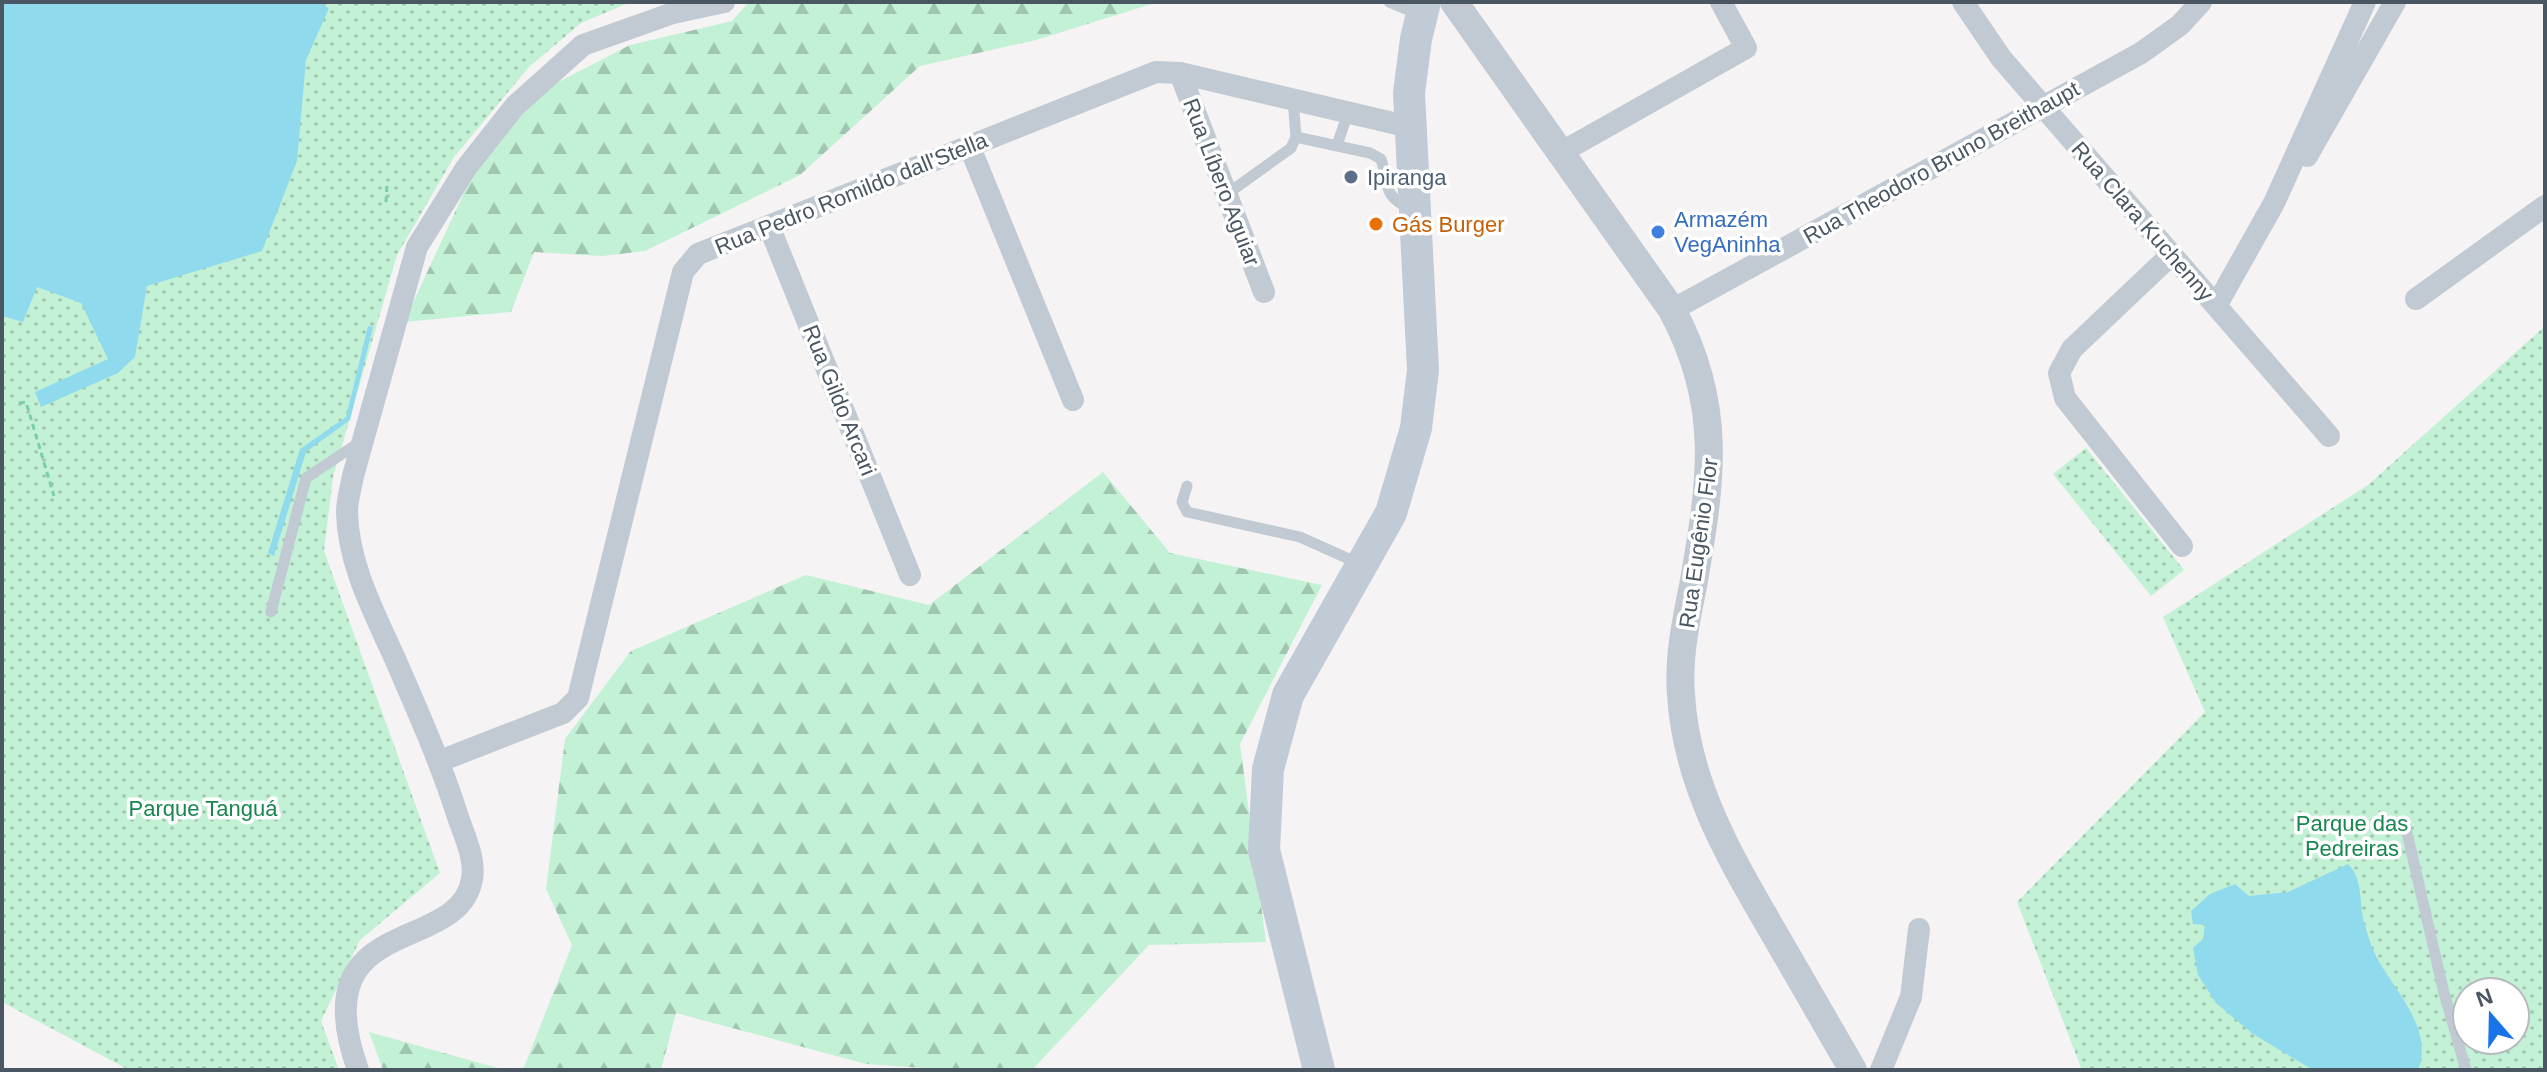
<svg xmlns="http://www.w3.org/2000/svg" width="2547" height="1072" viewBox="0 0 2547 1072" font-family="Arial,sans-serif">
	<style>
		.forest { fill: url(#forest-firs) }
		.park { fill: url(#park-dots); fill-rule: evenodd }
		.water { fill: #90daee }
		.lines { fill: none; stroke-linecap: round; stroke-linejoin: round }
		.path { stroke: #7ad0a6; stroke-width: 3; stroke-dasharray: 6 4; stroke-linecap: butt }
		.service { stroke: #c1cad2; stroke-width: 11 }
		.minor { stroke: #c1cad2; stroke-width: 22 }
		.tertiary { stroke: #c1cad2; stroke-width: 28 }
		.secondary { stroke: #c1cbd6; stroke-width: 32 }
		.service-dot { fill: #5c6f8a; stroke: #fff; stroke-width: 3 }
		.food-dot { fill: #e8710a; stroke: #fff; stroke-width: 3 }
		.shop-dot { fill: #3f7fe0; stroke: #fff; stroke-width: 3 }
		.labels { text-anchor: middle; stroke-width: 7; stroke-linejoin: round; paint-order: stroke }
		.street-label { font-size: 22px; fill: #4a5661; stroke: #fff }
		.service-label { font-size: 22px; fill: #4e5e75; stroke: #fff; text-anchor: start }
		.shop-label { font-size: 22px; fill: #366cbe; stroke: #fff; text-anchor: start }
		.food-label { font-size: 22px; fill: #c56008; stroke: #fff; text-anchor: start }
		.park-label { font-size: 22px; fill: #17864f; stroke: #fff }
	</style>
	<defs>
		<pattern id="forest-firs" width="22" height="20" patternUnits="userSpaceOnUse" patternTransform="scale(2)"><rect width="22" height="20" fill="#c3f1d5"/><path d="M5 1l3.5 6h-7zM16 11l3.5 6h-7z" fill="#a0c6b0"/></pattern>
		<pattern id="park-dots" width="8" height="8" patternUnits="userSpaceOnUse" patternTransform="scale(2)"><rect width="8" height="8" fill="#c3f1d5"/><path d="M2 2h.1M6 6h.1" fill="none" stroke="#a0c6b0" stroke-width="1.8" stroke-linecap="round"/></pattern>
	</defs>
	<rect width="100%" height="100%" fill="#f5f3f3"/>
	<path class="forest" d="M749 2H1158L1036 40 920 66 800 175 645 251 602 256 534 252 511 312 404 322 477 165 545 89 630 45 732 21Z
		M1103 472 1170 553 1322 585 1240 744 1266 942 1149 945 1032 1070H951L866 1064 676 1013 661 1070H523L572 945 546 889 565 739 631 651 806 575 929 605Z
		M369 1032 505 1070H383Z"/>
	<path class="park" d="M2 2H631L581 23 529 67 454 157 397 255 333 477 324 551 440 873 360 940 321 1021 339 1070H129L2 1002Z
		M2545 326V1070H2082L2017 902 2205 712 2163 617 2368 485ZM2467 992H2515V1040H2467Z
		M2086 448 2184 570 2151 596 2053 474Z"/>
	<path class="water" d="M2 2H318L329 8 306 60 297 161 262 251 147 286 135 357 118 373 41 407 35 392 108 359 81 303 37 287 23 322 2 316Z
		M368 326 373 327 350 420 306 452 274 556 268 553 300 449 346 417Z
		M2348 864C2363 878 2359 903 2364 922 2367 932 2370 943 2374 952 2391 988 2435 1027 2418 1070H2313L2253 1034 2216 1003 2198 975 2193 948 2203 939 2205 925 2193 924 2191 911 2210 894 2235 884 2249 896 2288 892Z"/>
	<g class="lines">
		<path class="path" d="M386 202 387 185
			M19 403 26 402 54 496"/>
		<path class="service" d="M1389 2 1420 15
			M1296 137 1370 153 1381 159C1390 186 1381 194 1410 209
			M1337 145 1348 113
			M1227 194 1291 148 1296 137 1293 99
			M1187 486 1182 502 1187 512 1300 537 1360 564
			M271 612 306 478 360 442
			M2405 824 2444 993 2466 1070"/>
		<path class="minor" d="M1963 2 2001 58 2329 436
			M1180 73 1264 292
			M969 145 1073 400
			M1560 153 1746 48 1721 2
			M2307 156 2395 2
			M769 226 910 575
			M2172 254 2072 349 2059 373 2065 398 2182 546
			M2416 299 2545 206
			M2216 306 2274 203 2365 2
			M1672 310 2141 53 2180 25 2201 2
			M440 761 563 713 578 698 683 272 698 254 1156 72 1180 73 1410 127
			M358 1070C301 910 459 957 472 879 476 858 463 833 457 814 440 761 418 712 396 661 375 614 348 565 347 512 347 500 351 487 353 476L417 247 466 168 515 106 583 45 673 13 724 2
			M1881 1070 1911 997 1919 929"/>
		<path class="tertiary" d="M1454 2 1672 310C1724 406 1711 483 1693 586 1686 621 1678 658 1681 694 1686 782 1728 854 1771 928 1799 976 1826 1023 1853 1070"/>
		<path class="secondary" d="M1319 1070 1264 850 1268 769 1288 695 1391 513 1416 428 1423 370 1409 93 1416 39 1425 2"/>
	</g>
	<circle class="service-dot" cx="1351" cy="177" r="8"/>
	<circle class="food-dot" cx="1376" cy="224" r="8"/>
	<circle class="shop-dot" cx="1658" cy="232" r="8"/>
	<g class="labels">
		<g class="street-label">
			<text transform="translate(1941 162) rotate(-29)" y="8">Rua Theodoro Bruno Breithaupt</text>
			<text transform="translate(1222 182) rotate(69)" y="8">Rua Líbero Aguiar</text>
			<text transform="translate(851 193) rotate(-22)" y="8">Rua Pedro Romildo dall'Stella</text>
			<text transform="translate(2143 221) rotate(49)" y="8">Rua Clara Kuchenny</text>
			<text transform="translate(840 400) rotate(68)" y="8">Rua Gildo Arcari</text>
			<text transform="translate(1698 543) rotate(-82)" y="8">Rua Eugênio Flor</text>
		</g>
		<g class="service-label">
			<text x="1367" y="185">Ipiranga</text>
		</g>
		<g class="shop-label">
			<text x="1674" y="227">Armazém<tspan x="1674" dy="25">VegAninha</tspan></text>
		</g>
		<g class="food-label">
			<text x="1392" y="232">Gás Burger</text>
		</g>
		<g class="park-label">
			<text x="203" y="816">Parque Tanguá</text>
			<text x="2352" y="831">Parque das<tspan x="2352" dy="25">Pedreiras</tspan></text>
		</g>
	</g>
	<rect width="2547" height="1072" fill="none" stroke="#4a5661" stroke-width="8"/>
	<g transform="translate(2491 1016) rotate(340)"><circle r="38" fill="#ffffff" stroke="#b7bbc0" stroke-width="2"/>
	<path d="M0-6L14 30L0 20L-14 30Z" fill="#1a73e8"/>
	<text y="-12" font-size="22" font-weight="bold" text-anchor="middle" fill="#4a5661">N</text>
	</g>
</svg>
